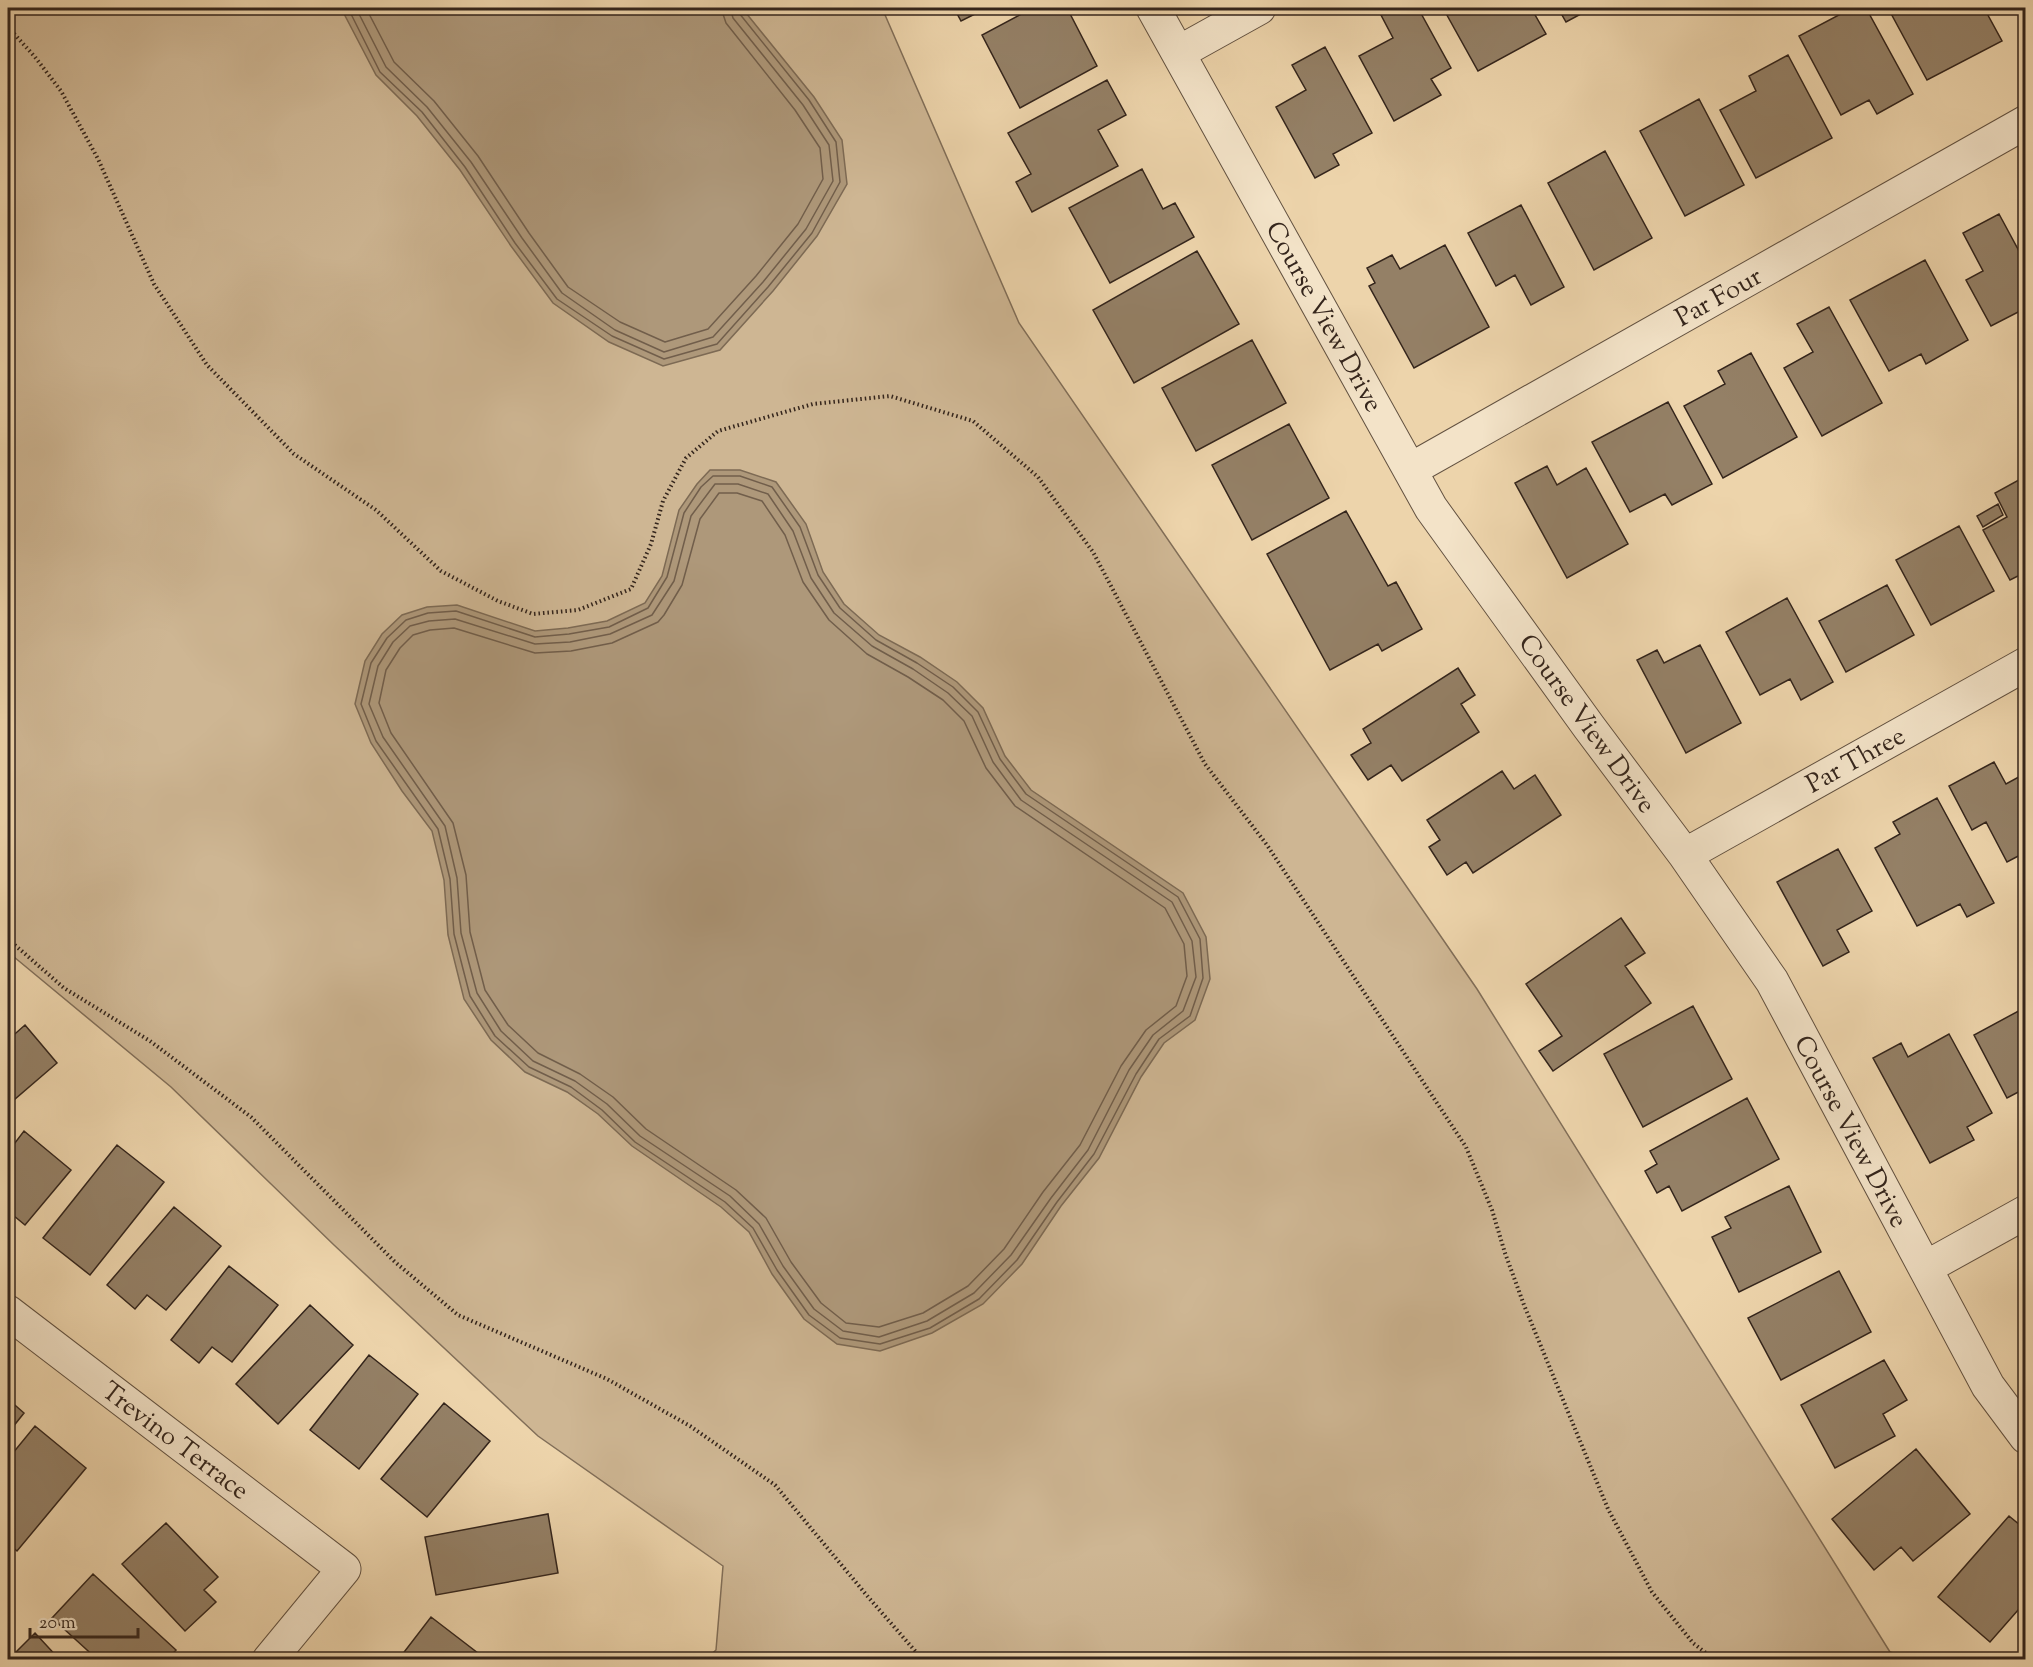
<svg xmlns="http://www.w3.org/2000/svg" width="2033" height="1667" viewBox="0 0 2033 1667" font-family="'Sorts Mill Goudy',serif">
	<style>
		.green { fill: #ceb693; stroke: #816e58; stroke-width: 1.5 }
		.water { fill: #ae987a; stroke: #7d6a54; stroke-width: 1.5 }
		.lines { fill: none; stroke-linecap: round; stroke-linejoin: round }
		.shore { stroke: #715e4b; stroke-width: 1.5 }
		.building { fill: #948066; stroke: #34251c; stroke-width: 1.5 }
		.street-casing { stroke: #625140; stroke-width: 35 }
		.path { stroke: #34251c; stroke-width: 4; stroke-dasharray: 1.5 3; stroke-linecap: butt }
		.street { stroke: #f3e3c8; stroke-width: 33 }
		.labels { text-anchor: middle; stroke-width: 5; stroke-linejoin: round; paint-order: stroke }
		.street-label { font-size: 26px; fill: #34251c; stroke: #f3e3c8 }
	</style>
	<rect width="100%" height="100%" fill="#edd4ab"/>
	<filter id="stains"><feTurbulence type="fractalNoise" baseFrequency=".00333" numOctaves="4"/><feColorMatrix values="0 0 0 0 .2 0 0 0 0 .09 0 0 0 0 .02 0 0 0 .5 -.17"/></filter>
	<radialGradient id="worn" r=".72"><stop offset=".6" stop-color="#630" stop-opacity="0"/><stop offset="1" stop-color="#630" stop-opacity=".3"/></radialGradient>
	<path class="green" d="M8 8H882L1019 323 1477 989 1890 1652 1911 1659H706L716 1650 723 1566 538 1436 334 1245 171 1087 8 952Z"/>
	<path class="water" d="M341 8H742L814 97 842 140 847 184 817 236 773 291 720 350 663 366 609 342 553 303 511 246 460 170 417 116 376 75Z
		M710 470H740L776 482 806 524 823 572 844 604 879 635 920 657 957 682 983 708 1005 756 1031 790 1183 893 1206 937 1210 979 1195 1020 1164 1043 1141 1077 1099 1158 1061 1206 1022 1264 983 1304 932 1333 880 1351 837 1344 804 1319 772 1274 749 1232 721 1207 632 1146 598 1114 567 1092 525 1072 491 1040 464 999 448 935 444 880 432 831 402 791 371 743 355 704 365 661 382 634 402 615 427 607 457 605 535 631 568 628 607 621 645 603 662 576 679 510 697 484Z"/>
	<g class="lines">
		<path class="shore" d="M348 8 380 72 422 112 465 167 515 243 557 299 612 336 664 359 717 344 768 287 812 233 840 182 836 142 809 100 739 13 738 8
			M356 8 386 67 427 107 471 162 522 238 562 293 615 330 664 352 713 337 763 282 806 229 833 181 829 145 803 105 733 18 730 8
			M366 8 394 62 434 101 478 156 529 233 568 287 620 322 665 342 708 329 756 276 798 224 823 179 820 148 795 110 726 23 721 8
			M713 476H740L772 487 800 527 818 575 840 608 876 640 917 663 953 687 978 712 1000 759 1026 794 1178 897 1200 939 1203 978 1190 1016 1159 1039 1136 1074 1094 1154 1057 1202 1017 1260 979 1299 930 1328 880 1344 840 1338 809 1315 777 1270 753 1228 725 1202 635 1142 602 1110 571 1087 529 1067 495 1036 470 996 454 934 450 879 438 829 376 741 361 704 371 663 387 638 406 620 428 613 456 611 535 637 569 634 609 627 648 608 667 577 684 513 701 487Z
			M715 484H738L768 494 793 531 811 578 834 613 872 646 913 669 948 693 972 716 993 762 1021 800 1172 902 1192 941 1196 977 1183 1011 1153 1035 1129 1070 1088 1150 1051 1198 1011 1255 974 1293 927 1321 879 1337 843 1331 814 1309 783 1266 759 1224 730 1196 640 1136 607 1104 575 1081 533 1061 501 1031 477 993 461 933 457 878 445 826 383 737 369 704 378 666 393 642 410 626 429 621 455 619 535 644 570 642 610 634 652 615 674 581 691 516Z
			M719 493H737L762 501 785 535 803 582 829 620 867 654 908 677 943 700 964 721 986 768 1015 806 1165 908 1184 944 1187 976 1176 1006 1146 1030 1121 1066 1080 1145 1043 1192 1004 1249 968 1286 923 1313 879 1327 846 1323 821 1303 791 1262 766 1218 736 1190 646 1129 613 1097 580 1074 538 1053 508 1025 485 990 470 932 466 875 453 823 391 733 379 703 386 670 400 648 413 635 430 630 454 628 535 653 571 651 612 643 658 622 664 615 682 585 700 519Z"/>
	</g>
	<path class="building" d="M954 8H987L961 21Z
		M1033 8H1067L1097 66 1020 108 982 35Z
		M1395 8H1418L1451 68 1431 79 1441 95 1394 121 1359 56 1393 38 1381 15Z
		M1443 8H1531L1546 34 1478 71Z
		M1558 8H1592L1566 22Z
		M1852 8H1866L1913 94 1877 114 1869 100 1841 115 1799 36Z
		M1888 8H1984L2002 41 1927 80Z
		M1325 47 1372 133 1333 154 1339 165 1315 178 1276 107 1306 90 1292 65Z
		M1788 55 1832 138 1756 178 1720 110 1756 91 1749 76Z
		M1107 80 1126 115 1098 130 1118 166 1032 212 1016 182 1031 174 1008 133Z
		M1699 99 1744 185 1685 216 1640 131Z
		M1605 151 1652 238 1594 270 1548 183Z
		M1142 169 1163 209 1175 203 1194 237 1110 283 1069 208Z
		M1521 205 1564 287 1531 305 1515 275 1496 286 1468 233Z
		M1999 214 2026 264V308L1991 326 1966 280 1983 271 1963 233Z
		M1445 245 1489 327 1414 368 1369 286 1375 283 1367 268 1392 255 1400 269Z
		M1197 251 1239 324 1134 383 1093 310Z
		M1925 260 1968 340 1926 364 1921 354 1889 371 1850 300Z
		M1829 307 1882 403 1822 436 1784 368 1813 352 1797 324Z
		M1252 340 1286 403 1196 451 1162 388Z
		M1751 353 1797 437 1723 478 1684 406 1725 384 1718 371Z
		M1668 402 1712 484 1672 505 1665 494 1630 512 1592 442Z
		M1289 424 1329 498 1252 540 1212 465Z
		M1547 466 1557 485 1586 468 1628 544 1567 578 1515 483Z
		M2026 476V572L2010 580 1983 530 2007 517 1995 493Z
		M1998 504 2003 515 1983 527 1977 516Z
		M1346 511 1388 586 1396 582 1422 629 1382 651 1378 644 1330 670 1267 554Z
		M1959 526 1994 591 1931 625 1896 560Z
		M1887 585 1914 635 1846 672 1819 621Z
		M1787 598 1833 682 1801 700 1790 679 1760 695 1726 632Z
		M1700 645 1741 723 1686 753 1637 660 1657 650 1664 663Z
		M1458 668 1475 695 1461 704 1479 732 1402 781 1391 765 1368 780 1351 755 1371 743 1363 729Z
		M1994 762 2006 784 2026 773V852L2007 862 1986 822 1972 830 1949 786Z
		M1502 771 1514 789 1535 775 1561 815 1473 873 1466 862 1447 875 1429 847 1440 840 1427 820Z
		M1937 798 1994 903 1967 917 1960 904 1917 926 1875 848 1900 834 1893 822Z
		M1838 849 1872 911 1837 930 1849 952 1823 966 1777 882Z
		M1621 918 1645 953 1625 966 1651 1003 1553 1071 1539 1051 1562 1036 1526 984Z
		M1693 1006 1732 1079 1643 1127 1604 1054Z
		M2026 1007V1088L2007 1098 1974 1035Z
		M25 1025 57 1063 8 1105V1040Z
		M1949 1034 1992 1113 1967 1127 1974 1140 1930 1163 1873 1058 1901 1043 1908 1057Z
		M1747 1098 1779 1159 1682 1211 1669 1186 1657 1193 1645 1171 1657 1164 1650 1151Z
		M24 1131 71 1170 25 1225 8 1211V1152Z
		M117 1145 164 1182 90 1275 43 1238Z
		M1789 1186 1821 1252 1739 1292 1712 1237 1731 1228 1725 1217Z
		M174 1207 221 1246 166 1310 147 1295 135 1309 107 1285Z
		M229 1266 278 1305 232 1362 212 1347 199 1363 171 1340Z
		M1839 1271 1871 1332 1781 1380 1748 1318Z
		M310 1305 353 1345 278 1424 236 1384Z
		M369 1355 418 1394 359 1469 310 1430Z
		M1884 1360 1907 1400 1883 1414 1895 1436 1835 1468 1801 1405Z
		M8 1399 24 1413 8 1433Z
		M444 1403 490 1441 427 1517 381 1479Z
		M35 1426 86 1468 17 1551 8 1543V1459Z
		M1916 1449 1970 1514 1913 1561 1901 1547 1874 1570 1832 1519Z
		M548 1514 558 1573 436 1595 425 1537Z
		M2009 1516 2026 1530V1601L1990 1642 1938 1597Z
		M166 1523 218 1577 204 1590 216 1602 185 1631 122 1564Z
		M93 1574 176 1650 167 1660H98L52 1618Z
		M431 1617 487 1660H398Z
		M35 1633 60 1660H8Z"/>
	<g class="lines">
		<defs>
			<path id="street" d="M1153 8 1431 508 1589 727 1685 855 1772 981 1988 1386 2026 1437
				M1178 53 1259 8
				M1410 470 2026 122
				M1685 855 2026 664
				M1925 1268 2026 1212
				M8 1312 344 1569 269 1660"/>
		</defs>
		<use href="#street" class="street-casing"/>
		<path class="path" d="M8 27 35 57 61 91 98 159 154 284 207 365 294 454 376 510 441 571 498 601 533 614 578 610 631 589 651 544 663 501 686 458 718 431 813 404 890 396 973 421 1038 477 1093 552 1205 764 1267 845 1466 1147 1492 1210 1505 1253 1524 1305 1608 1509 1652 1592 1693 1643 1715 1660
			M8 939 64 988 150 1041 251 1117 395 1262 458 1315 607 1379 690 1426 775 1485 869 1598 923 1660"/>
		<use href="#street" class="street"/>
	</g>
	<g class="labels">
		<g class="street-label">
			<text transform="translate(1718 296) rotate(-29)" y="9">Par Four</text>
			<text transform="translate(1325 316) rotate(61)" y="9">Course View Drive</text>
			<text transform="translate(1588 723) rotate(54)" y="9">Course View Drive</text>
			<text transform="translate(1855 759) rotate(-29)" y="9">Par Three</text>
			<text transform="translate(1852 1131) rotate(62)" y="9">Course View Drive</text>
			<text transform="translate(176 1440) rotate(37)" y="9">Trevino Terrace</text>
		</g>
	</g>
	<rect width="2033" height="1667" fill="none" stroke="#edd4ab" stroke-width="30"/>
	<rect x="9" y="9" width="2015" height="1649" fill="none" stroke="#34251c" stroke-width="3"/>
	<rect x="15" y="15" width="2003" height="1637" fill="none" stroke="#34251c" stroke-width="1.5"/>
	<path d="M30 1628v9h108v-9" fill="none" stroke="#34251c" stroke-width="3"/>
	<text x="39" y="1628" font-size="18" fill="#34251c" stroke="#f3e3c8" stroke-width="4.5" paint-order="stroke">20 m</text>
	<rect width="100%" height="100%" filter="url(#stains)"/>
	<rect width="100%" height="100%" fill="url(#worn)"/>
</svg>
